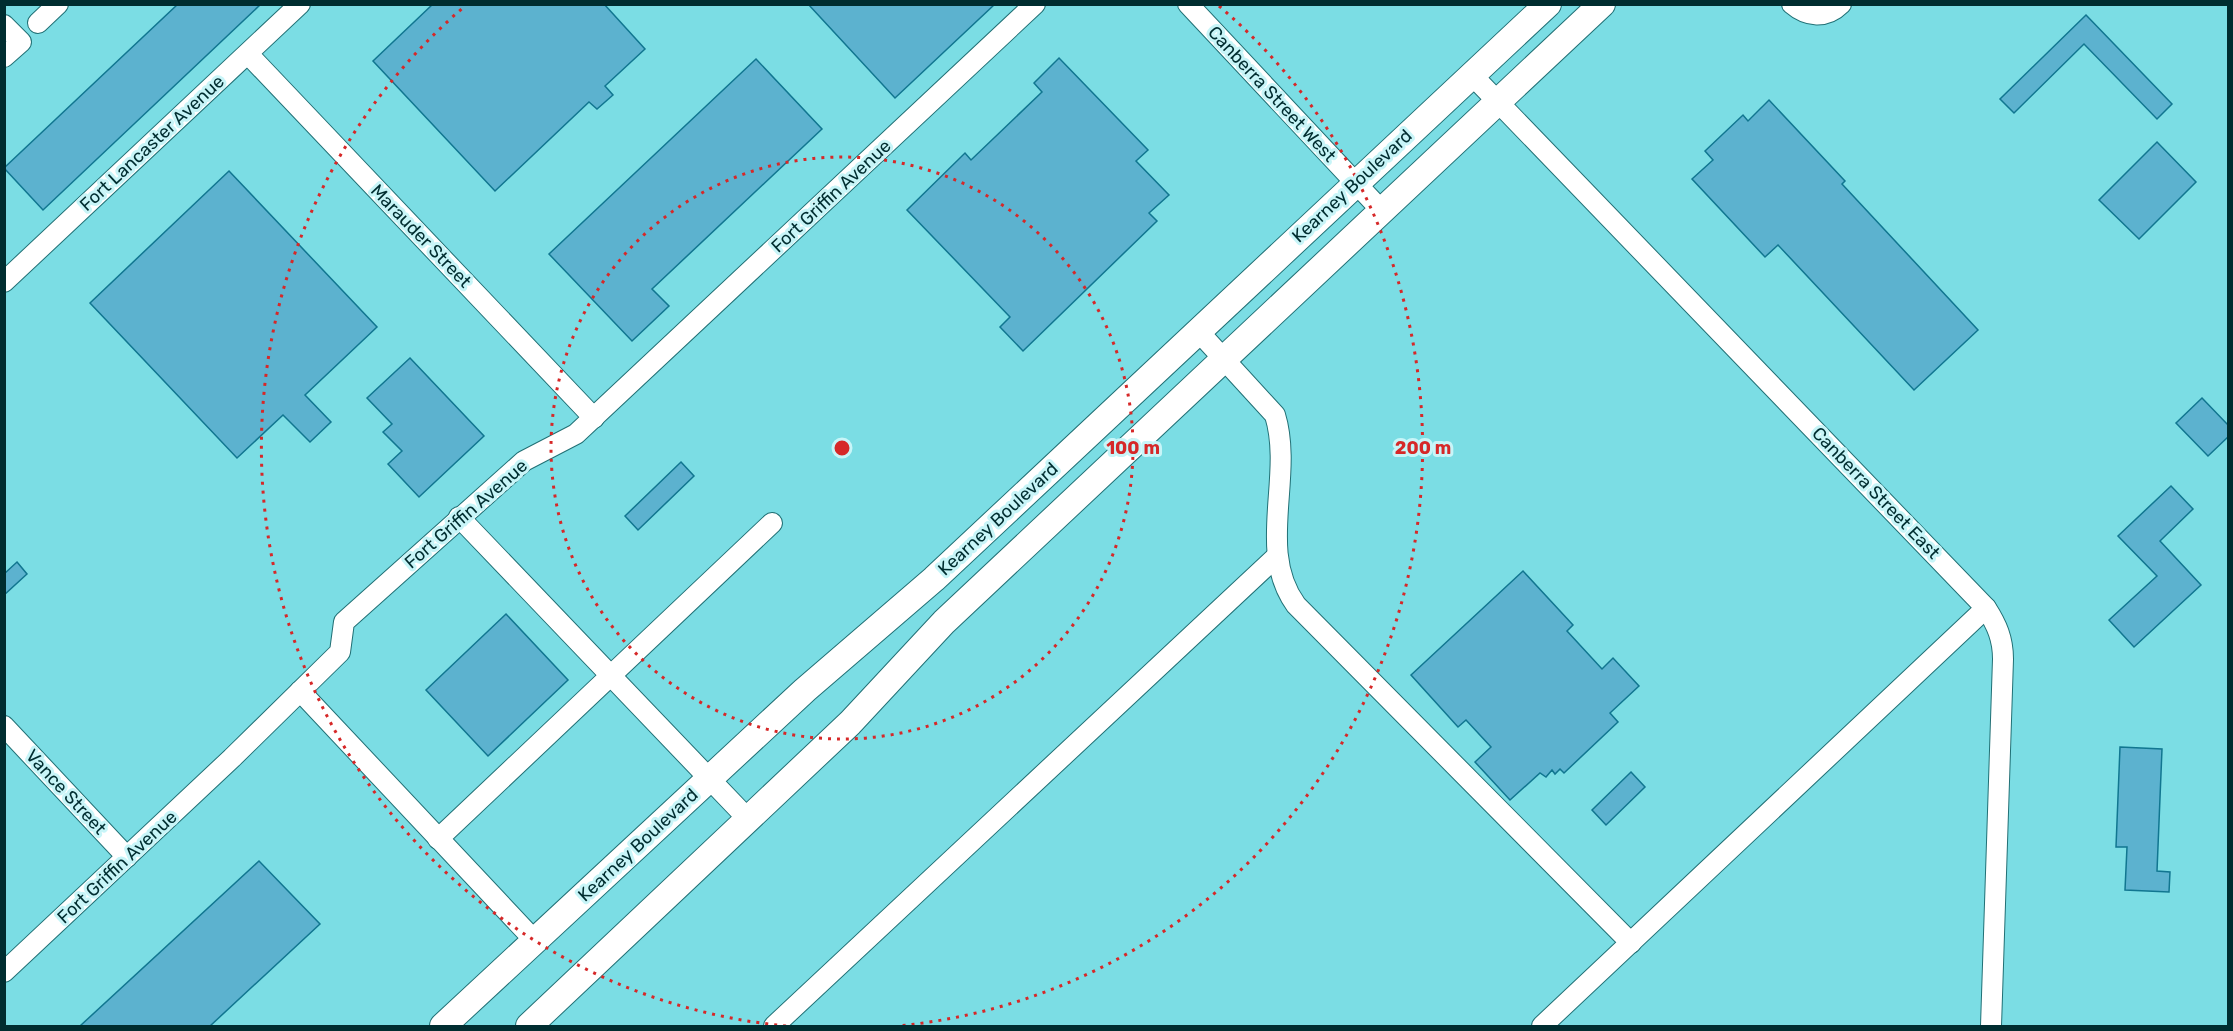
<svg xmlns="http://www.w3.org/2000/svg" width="2233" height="1031" viewBox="0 0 2233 1031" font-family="Rubik,sans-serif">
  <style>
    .building { fill: #5cb2cf; stroke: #117690; stroke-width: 1.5 }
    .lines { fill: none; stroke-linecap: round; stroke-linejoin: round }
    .minor-casing { stroke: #217075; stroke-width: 22 }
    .tertiary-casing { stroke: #217075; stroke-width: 28 }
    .minor { stroke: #fff; stroke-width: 20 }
    .tertiary { stroke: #fff; stroke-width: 26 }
    .ring { fill: none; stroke: #d62828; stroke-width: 3; stroke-dasharray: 3 6 }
    .labels { text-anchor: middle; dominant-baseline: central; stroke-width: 6; stroke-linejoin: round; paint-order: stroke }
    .street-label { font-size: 18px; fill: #002d30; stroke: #c8f5f8 }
    .centre { fill: #d62828; stroke: #c8f5f8; stroke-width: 3 }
    .ring-label { font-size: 18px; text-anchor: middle; font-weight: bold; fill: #d62828; stroke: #c8f5f8; stroke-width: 6; stroke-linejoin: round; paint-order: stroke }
  </style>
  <rect width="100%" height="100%" fill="#7bdde4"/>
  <g class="building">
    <polygon points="178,4 261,4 43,210 4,168"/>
    <polygon points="433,4 604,4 645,49 605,86 613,95 597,109 589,102 495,191 373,61"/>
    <polygon points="808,4 995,4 895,98"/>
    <polygon points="2086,15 2172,104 2157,119 2084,44 2014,113 2000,99"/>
    <polygon points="1059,58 1148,150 1136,161 1169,195 1149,213 1157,221 1023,351 1000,327 1010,317 907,210 965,153 971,160 1042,92 1034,83"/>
    <polygon points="756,59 822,129 652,289 669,306 632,341 549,254"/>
    <polygon points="1769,100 1845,181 1842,184 1978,330 1914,390 1778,245 1765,257 1692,179 1713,160 1705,151 1743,115 1748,121"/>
    <polygon points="2157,142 2196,182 2139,239 2099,200"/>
    <polygon points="229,171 377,327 305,395 331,422 310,442 283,415 237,458 90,303"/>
    <polygon points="410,358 484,436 419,497 388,464 402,451 383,432 392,424 367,398"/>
    <polygon points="2202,398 2229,426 2229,436 2208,456 2176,423"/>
    <polygon points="681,462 694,476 638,530 625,516"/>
    <polygon points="2171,486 2193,509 2160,541 2201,585 2134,647 2109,620 2157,576 2118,536"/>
    <polygon points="17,562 27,574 4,595 4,574"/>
    <polygon points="1523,571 1573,625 1567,631 1602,669 1613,658 1639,686 1610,713 1618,722 1564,773 1560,769 1555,774 1552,770 1546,777 1540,773 1510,800 1475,762 1491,747 1466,720 1458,727 1411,675"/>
    <polygon points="506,614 568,680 488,756 426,690"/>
    <polygon points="2120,747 2162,749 2157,871 2170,872 2169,892 2125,890 2127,847 2116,847"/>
    <polygon points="1631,772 1645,787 1606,825 1592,810"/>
    <polygon points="259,861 320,924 210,1026 80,1026"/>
  </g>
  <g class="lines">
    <defs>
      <g id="minor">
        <polyline points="1188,4 1381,210"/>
        <path d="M1792 4C1807 17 1826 19 1841 4"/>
        <polyline points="38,23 58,4"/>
        <polyline points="4,25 21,42 4,57"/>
        <polyline points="248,54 594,418"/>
        <path d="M1472 75 1986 608C1997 625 2003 639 2003 659L1991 1026"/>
        <polyline points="4,282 300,4"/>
        <path d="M1199 332 1275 415C1294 477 1256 550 1296 605L1631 943"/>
        <polyline points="459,517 747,818"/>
        <polyline points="300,691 535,941"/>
        <polyline points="4,726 127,857"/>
        <polyline points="438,839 772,523"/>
        <polyline points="4,972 232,758 340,652 344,622 524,461 576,434 1035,4"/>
        <polyline points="774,1026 1277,556"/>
        <polyline points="1542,1026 1986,608"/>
      </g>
      <g id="tertiary">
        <polyline points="443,1026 805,690 934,579 1548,4"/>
        <polyline points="529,1026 850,723 944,622 1602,4"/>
      </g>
    </defs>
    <use href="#minor" class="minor-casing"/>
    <use href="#tertiary" class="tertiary-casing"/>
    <use href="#minor" class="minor"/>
    <use href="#tertiary" class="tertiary"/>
  </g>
  <g class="ring">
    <circle cx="842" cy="448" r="291"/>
    <path d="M786 1026A581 581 0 0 1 465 6M1219 6A581 581 0 0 1 898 1026"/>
  </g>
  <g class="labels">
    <g class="street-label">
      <text transform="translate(1272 94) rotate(47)">Canberra Street West</text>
      <text transform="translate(152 143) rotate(-43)">Fort Lancaster Avenue</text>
      <text transform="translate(1352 186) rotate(-43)">Kearney Boulevard</text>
      <text transform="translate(831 196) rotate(-43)">Fort Griffin Avenue</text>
      <text transform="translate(421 236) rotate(46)">Marauder Street</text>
      <text transform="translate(1876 493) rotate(46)">Canberra Street East</text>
      <text transform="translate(466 514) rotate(-41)">Fort Griffin Avenue</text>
      <text transform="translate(998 519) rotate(-43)">Kearney Boulevard</text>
      <text transform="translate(66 792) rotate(47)">Vance Street</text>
      <text transform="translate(638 845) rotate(-43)">Kearney Boulevard</text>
      <text transform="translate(117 867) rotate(-43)">Fort Griffin Avenue</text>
    </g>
  </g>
  <circle cx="842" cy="448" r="9" class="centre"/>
  <g class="ring-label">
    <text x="1133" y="454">100 m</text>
    <text x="1423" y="454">200 m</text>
  </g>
  <rect width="2233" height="1031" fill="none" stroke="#002d30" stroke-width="12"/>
</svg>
